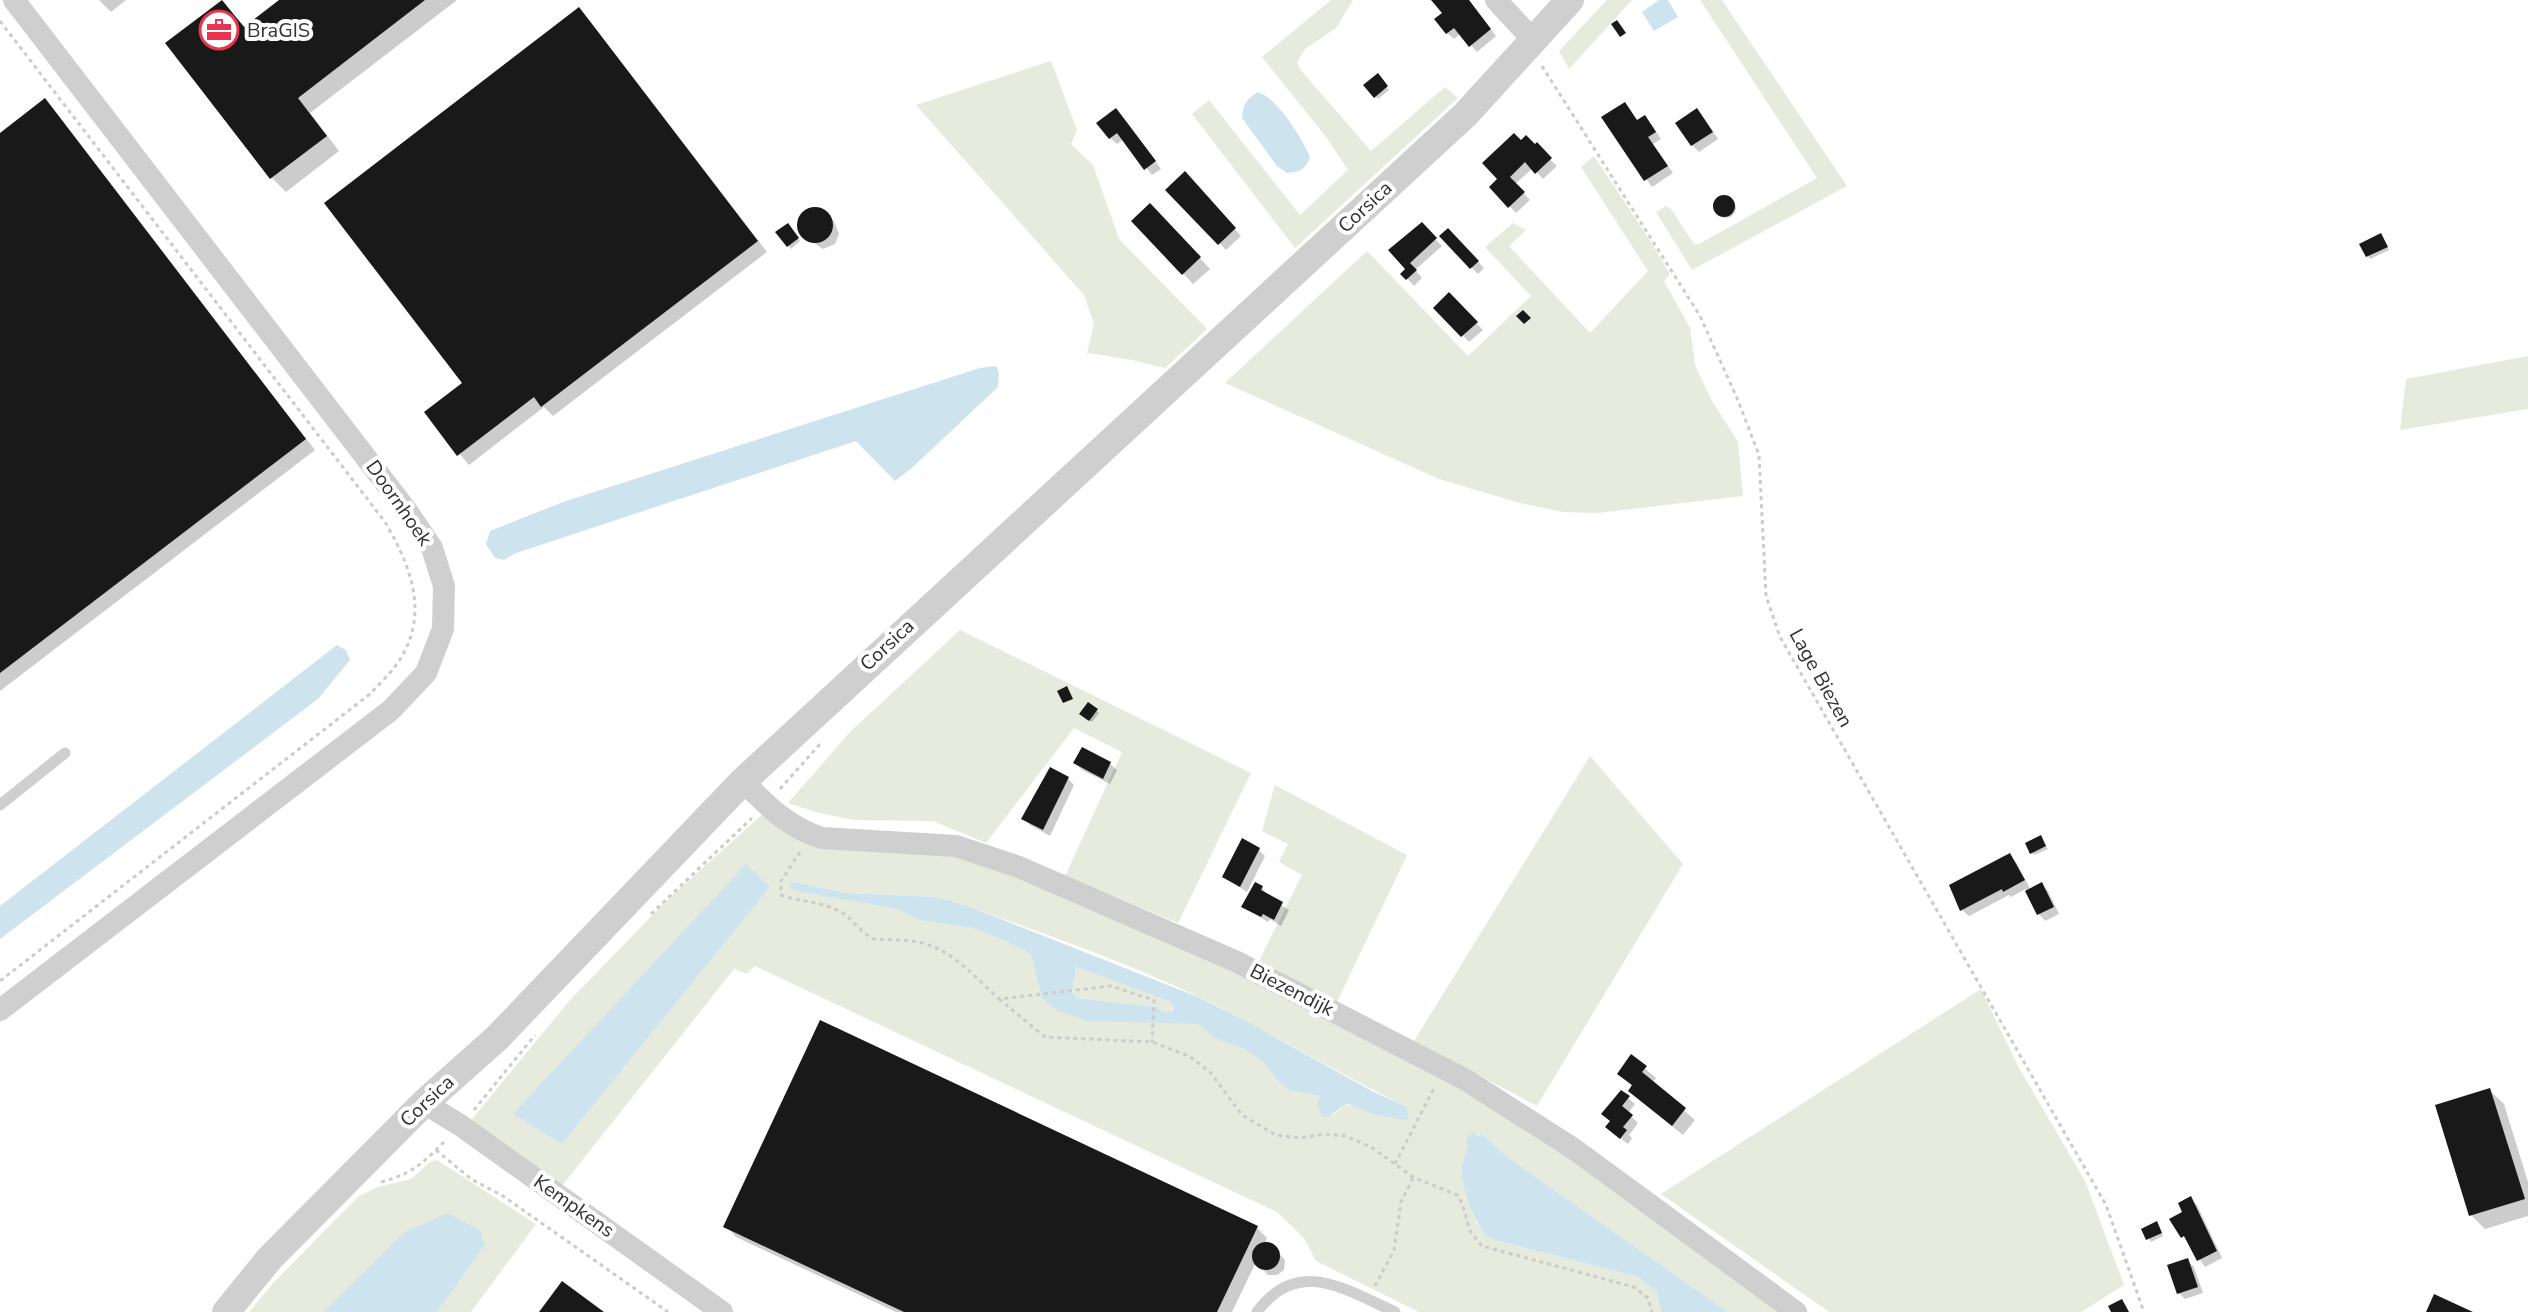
<svg xmlns="http://www.w3.org/2000/svg" width="2528" height="1312" viewBox="0 0 2528 1312" font-family="'Nunito Sans',sans-serif">
  <style>
    .green { fill: #e6ebdd; fill-rule: evenodd }
    .water { fill: #cde3ee; fill-rule: evenodd }
    .shadow { fill: #0003 }
    .building { fill: #191919 }
    .lines { fill: none; stroke-linecap: round; stroke-linejoin: round }
    .path { stroke: #ccc; stroke-width: 3; stroke-dasharray: 4 4; stroke-linecap: butt }
    .service { stroke: #cfcfcf; stroke-width: 11 }
    .minor { stroke: #cfcfcf; stroke-width: 22 }
    .tertiary { stroke: #cfcfcf; stroke-width: 28 }
    .labels { text-anchor: middle; dominant-baseline: central; stroke-width: 8; stroke-linejoin: round; paint-order: stroke }
    .poi-label { font-size: 20px; fill: #323232; stroke: #fff; text-anchor: start }
    .street-label { font-size: 20px; fill: #323232; stroke: #fff }
  </style>
  <rect width="100%" height="100%" fill="#fff"/>
  <g class="green">
    <polygon points="1331,0 1353,0 1336,28 1305,49 1297,62 1299,68 1371,151 1445,87 1458,98 1295,248 1192,114 1209,100 1300,215 1348,170 1327,138 1262,57"/>
    <polygon points="1607,0 1632,0 1569,69 1559,51"/>
    <polygon points="1700,0 1722,0 1847,186 1692,270 1656,212 1666,206 1671,209 1694,244 1699,244 1817,178"/>
    <polygon points="1051,61 1077,130 1071,144 1093,165 1119,239 1207,329 1165,368 1132,360 1087,353 1094,324 1084,295 916,105"/>
    <polygon points="1594,156 1651,242 1670,274 1664,281 1690,328 1695,365 1712,401 1738,442 1743,496 1598,513 1563,512 1516,502 1439,479 1225,383 1367,251 1468,356 1531,296 1485,247 1513,223 1526,230 1509,246 1590,333 1648,271 1581,167"/>
    <polygon points="2528,356 2528,409 2400,430 2406,379"/>
    <polygon points="960,630 1251,773 1178,923 1065,876 1122,752 1074,728 986,843 933,821 854,820 819,813 788,803 851,731"/>
    <polygon points="1590,756 1683,864 1537,1106 1414,1041"/>
    <polygon points="1275,785 1407,855 1337,1002 1258,963 1302,875 1279,862 1288,844 1262,831"/>
    <path d="M764 813 790 833 958 856 1119 914 1518 1119 1785 1312H1728L1506 1156 1481 1133 1466 1143 1469 1146 1462 1172 1476 1222 1491 1239 1638 1277 1656 1291 1661 1312H1419L1316 1261 1304 1238 1277 1212 755 966 747 974 734 969 561 1187 481 1130 472 1119 570 1000 667 900ZM746 865 770 887 562 1144 514 1114ZM794 882 848 893 936 897 968 906C1046 935 1126 962 1201 998 1271 1032 1337 1073 1407 1107L1345 1105 1332 1116 1320 1096 1291 1091 1281 1084 1263 1062 1244 1049 1216 1039 1199 1024 1042 999 1031 954 1008 942 972 928 919 920 897 909 800 892 790 888V883Z"/>
    <polygon points="1076,967 1171,1002 1172,1012 1165,1013 1157,1007 1076,998 1072,994"/>
    <polygon points="1981,989 2018,1066 2085,1181 2124,1285 2081,1312 1829,1312 1661,1194"/>
    <polygon points="437,1160 536,1224 471,1312 437,1312 485,1245 403,1233 323,1312 249,1312 275,1281 359,1196 378,1187 411,1179 430,1162"/>
  </g>
  <g class="water">
    <polygon points="1659,0 1668,0 1678,17 1654,31 1642,12"/>
    <path d="M1258 92C1277 98 1302 138 1310 157 1306 169 1300 172 1287 173L1277 166 1242 118C1243 104 1246 100 1258 92Z"/>
    <polygon points="996,366 999,373 998,387 913,467 895,481 856,441 516,553 504,560 495,558 486,544 490,531 563,502 980,368"/>
    <polygon points="337,645 346,650 350,660 318,699 0,939 0,906"/>
    <polygon points="746,864 770,887 562,1144 513,1114"/>
    <path d="M794 882 847 893 936 897 968 906 1198 997 1248 1022 1372 1091 1407 1107 1409 1118 1405 1120 1376 1115 1349 1104C1338 1105 1335 1118 1323 1117L1317 1106 1320 1096 1291 1091 1281 1084 1263 1062 1244 1049 1216 1039 1198 1024 1088 1021 1059 1011 1042 999 1031 954 1008 942 972 928 919 920 897 909 800 892 790 888V883ZM1076 967 1171 1002 1173 1010 1165 1013 1157 1007 1076 998 1072 993Z"/>
    <path d="M1472 1133 1478 1136 1481 1133 1506 1156 1728 1312H1661L1656 1291 1638 1277 1491 1239C1475 1227 1463 1191 1462 1171 1462 1163 1466 1153 1468 1146L1465 1141Z"/>
    <polygon points="448,1213 480,1231 485,1245 437,1312 323,1312 403,1233"/>
  </g>
  <g class="shadow">
    <polygon points="99,0 126,0 111,12"/>
    <polygon points="282,0 457,0 310,113 339,151 286,192 272,178 168,44 222,2 246,28"/>
    <polygon points="1434,0 1468,0 1496,36 1477,52 1461,33 1454,39 1447,33 1444,13"/>
    <polygon points="589,20 767,252 553,416 544,407 469,465 426,413 465,383"/>
    <polygon points="1378,76 1389,90 1378,99 1366,85"/>
    <polygon points="45,101 315,450 0,691 0,135"/>
    <polygon points="1625,104 1638,122 1645,117 1651,124 1661,139 1653,144 1673,173 1652,187 1604,118"/>
    <polygon points="1123,117 1161,169 1152,175 1124,139 1117,144 1110,138"/>
    <polygon points="1703,117 1718,139 1699,152 1692,145"/>
    <polygon points="1526,138 1557,166 1543,179 1533,168 1515,184 1530,200 1516,213 1492,187"/>
    <polygon points="1191,180 1241,236 1226,250 1168,190"/>
    <circle cx="1726" cy="208" r="10"/>
    <polygon points="816,210 826,214 834,221 839,234 835,244 823,249 803,236 800,225 805,213"/>
    <polygon points="1161,216 1210,269 1193,284 1134,221"/>
    <polygon points="788,225 800,241 791,249 778,233"/>
    <polygon points="1421,225 1442,246 1415,270 1422,278 1414,286 1403,274"/>
    <polygon points="1448,230 1484,268 1478,274 1441,236"/>
    <polygon points="2381,235 2389,250 2370,259 2368,256"/>
    <polygon points="1449,295 1483,330 1469,342 1436,308"/>
    <polygon points="1096,710 1099,713 1092,722 1084,716"/>
    <polygon points="1083,749 1110,764 1117,770 1110,784 1082,770 1075,763"/>
    <polygon points="1068,779 1074,785 1050,836 1030,825 1023,818"/>
    <polygon points="2041,838 2048,849 2034,855 2032,853"/>
    <polygon points="1259,850 1265,856 1247,892 1224,877"/>
    <polygon points="2009,855 2016,862 2031,890 2041,885 2048,891 2059,914 2045,921 2039,914 2026,889 2011,897 2009,895 1969,916 1962,910"/>
    <polygon points="1262,887 1267,896 1289,910 1281,926 1270,919 1268,922 1244,907"/>
    <polygon points="1631,1057 1656,1078 1652,1083 1695,1120 1683,1135 1641,1101 1633,1087 1619,1074"/>
    <polygon points="2489,1090 2504,1104 2528,1182 2528,1216 2485,1229 2471,1215"/>
    <polygon points="1628,1098 1635,1104 1628,1113 1638,1123 1629,1135 1632,1138 1628,1144 1614,1133 1612,1122 1604,1114"/>
    <polygon points="2190,1199 2197,1205 2222,1258 2205,1267 2172,1219 2184,1213"/>
    <polygon points="726,1226 1257,1228 1267,1238 1265,1244 1270,1244 1285,1260 1284,1270 1277,1275 1268,1275 1256,1262 1232,1312 896,1312 736,1237"/>
    <polygon points="2159,1226 2163,1236 2151,1242 2144,1230"/>
    <polygon points="2187,1260 2194,1267 2203,1293 2185,1299 2179,1293"/>
  </g>
  <g class="building">
    <polygon points="222,0 244,27 279,0 425,0 298,98 327,136 270,179 165,43"/>
    <polygon points="1431,0 1469,0 1491,29 1469,47 1454,28 1446,34 1434,19 1442,13"/>
    <polygon points="579,7 758,241 541,407 534,397 457,456 424,412 462,383 324,203"/>
    <polygon points="1617,20 1626,33 1620,37 1611,24"/>
    <polygon points="1378,73 1388,86 1374,98 1363,85"/>
    <polygon points="45,98 306,439 0,673 0,133"/>
    <polygon points="1625,102 1637,120 1645,115 1656,132 1648,137 1668,166 1644,181 1601,117"/>
    <polygon points="1116,108 1156,161 1144,170 1117,133 1109,139 1096,123"/>
    <polygon points="1697,108 1713,132 1691,146 1675,123"/>
    <polygon points="1514,133 1521,140 1526,135 1535,144 1537,142 1552,158 1535,174 1525,162 1510,177 1525,192 1508,208 1489,187 1497,179 1482,163"/>
    <polygon points="1185,171 1236,228 1218,245 1165,190"/>
    <circle cx="1724" cy="206" r="11"/>
    <polygon points="1150,203 1201,257 1182,275 1131,221"/>
    <circle cx="815" cy="225" r="18"/>
    <polygon points="1422,222 1437,238 1410,263 1417,270 1406,280 1400,274 1405,269 1388,250"/>
    <polygon points="788,223 799,238 787,247 775,232"/>
    <polygon points="1448,228 1479,261 1470,269 1439,236"/>
    <polygon points="2381,233 2388,247 2366,257 2359,244"/>
    <polygon points="1449,292 1478,322 1461,337 1433,308"/>
    <polygon points="1523,310 1531,318 1524,324 1516,316"/>
    <polygon points="1067,686 1073,699 1063,703 1057,691"/>
    <polygon points="1088,702 1098,709 1089,721 1079,714"/>
    <polygon points="1082,747 1111,762 1103,779 1073,763"/>
    <polygon points="1050,767 1069,777 1043,830 1021,819"/>
    <polygon points="2041,835 2046,846 2030,854 2025,843"/>
    <polygon points="1242,838 1260,848 1240,887 1222,877"/>
    <polygon points="2010,853 2025,880 2003,892 2002,889 1960,911 1949,885"/>
    <polygon points="1255,882 1263,886 1261,890 1283,902 1274,920 1263,914 1261,917 1241,907"/>
    <polygon points="2042,882 2054,907 2037,915 2025,891"/>
    <polygon points="820,1020 1258,1226 1217,1312 904,1312 723,1227"/>
    <polygon points="1631,1054 1647,1066 1642,1072 1686,1108 1672,1126 1628,1091 1632,1085 1617,1074"/>
    <polygon points="2490,1088 2525,1199 2469,1216 2435,1105"/>
    <polygon points="1621,1090 1630,1096 1622,1106 1633,1115 1623,1127 1627,1130 1620,1139 1605,1127 1610,1121 1601,1114"/>
    <polygon points="2191,1196 2217,1251 2197,1261 2184,1236 2181,1238 2169,1219 2182,1212 2178,1203"/>
    <polygon points="2157,1221 2162,1233 2146,1240 2141,1229"/>
    <circle cx="1266" cy="1256" r="14"/>
    <polygon points="2188,1258 2198,1287 2177,1294 2167,1265"/>
    <polygon points="562,1281 604,1312 539,1312"/>
    <polygon points="2434,1294 2473,1312 2426,1312"/>
    <polygon points="2122,1299 2129,1312 2111,1312 2108,1306"/>
  </g>
  <g class="lines">
    <g class="path">
      <path d="M0 21 385 522C409 563 429 610 402 656 395 669 381 682 370 694L0 981"/>
      <polyline points="1542,66 1700,316 1737,398 1759,455 1766,596 1780,637 2106,1205 2144,1312"/>
      <polyline points="780,789 820,744"/>
      <path d="M800 852 781 881V895C800 902 820 901 839 911 853 918 860 933 874 939 888 940 904 939 918 942 951 948 976 978 999 999L1111 986 1154 1000 1152 1042"/>
      <polyline points="651,914 752,818"/>
      <polyline points="999,999 1045,1037 1152,1042 1189,1056 1210,1072 1242,1115 1276,1135 1299,1138 1325,1134 1345,1136 1371,1147 1413,1177 1457,1195 1462,1203 1470,1231 1482,1246 1634,1287 1648,1298 1652,1312"/>
      <polyline points="474,1110 535,1035"/>
      <polyline points="436,1150 471,1179 503,1196 668,1312"/>
      <polyline points="1395,1164 1435,1086"/>
      <path d="M381 1182C413 1174 425 1161 447 1139"/>
      <polyline points="1375,1286 1394,1250 1401,1202 1413,1178"/>
    </g>
    <g class="service">
      <polyline points="0,805 65,753"/>
      <path d="M1257 1312C1298 1256 1346 1290 1395 1312"/>
    </g>
    <g class="minor">
      <polyline points="1496,0 1534,41"/>
      <path d="M743 781C766 805 789 828 822 838L956 846 1019 867 1235 961 1466 1080 1574 1149 1796 1312"/>
      <polyline points="0,1010 391,710 426,673 443,629 444,586 432,548 407,511 14,0"/>
      <polyline points="424,1103 460,1125 722,1312"/>
    </g>
    <polyline class="tertiary" points="226,1312 270,1258 424,1103 497,1038 743,781 1465,115 1570,0"/>
  </g>
  <defs>
    <symbol id="office-ring" viewBox="-11 -11 22 22"><circle r="9.5" fill="#fff" stroke="#e8344e" stroke-width="1.5"/><path d="M-6-3h4V-5.5h4V-3h4V5H-6ZM-1-4.5V-3h2v-1.5ZM-6 0V1H6V0Z" fill="#e8344e"/></symbol>
  </defs>
  <g fill-rule="evenodd">
    <use href="#office-ring" x="197" y="8" width="44" height="44"/>
  </g>
  <g class="labels">
    <g class="poi-label">
      <text x="247" y="30">BraGIS</text>
    </g>
    <g class="street-label">
      <text transform="translate(1365 207) rotate(-43)">Corsica</text>
      <text transform="translate(399 503) rotate(55)">Doornhoek</text>
      <text transform="translate(887 645) rotate(-43)">Corsica</text>
      <text transform="translate(1821 678) rotate(61)">Lage Biezen</text>
      <text transform="translate(1292 990) rotate(27)">Biezendijk</text>
      <text transform="translate(427 1101) rotate(-43)">Corsica</text>
      <text transform="translate(574 1206) rotate(35)">Kempkens</text>
    </g>
  </g>
</svg>
